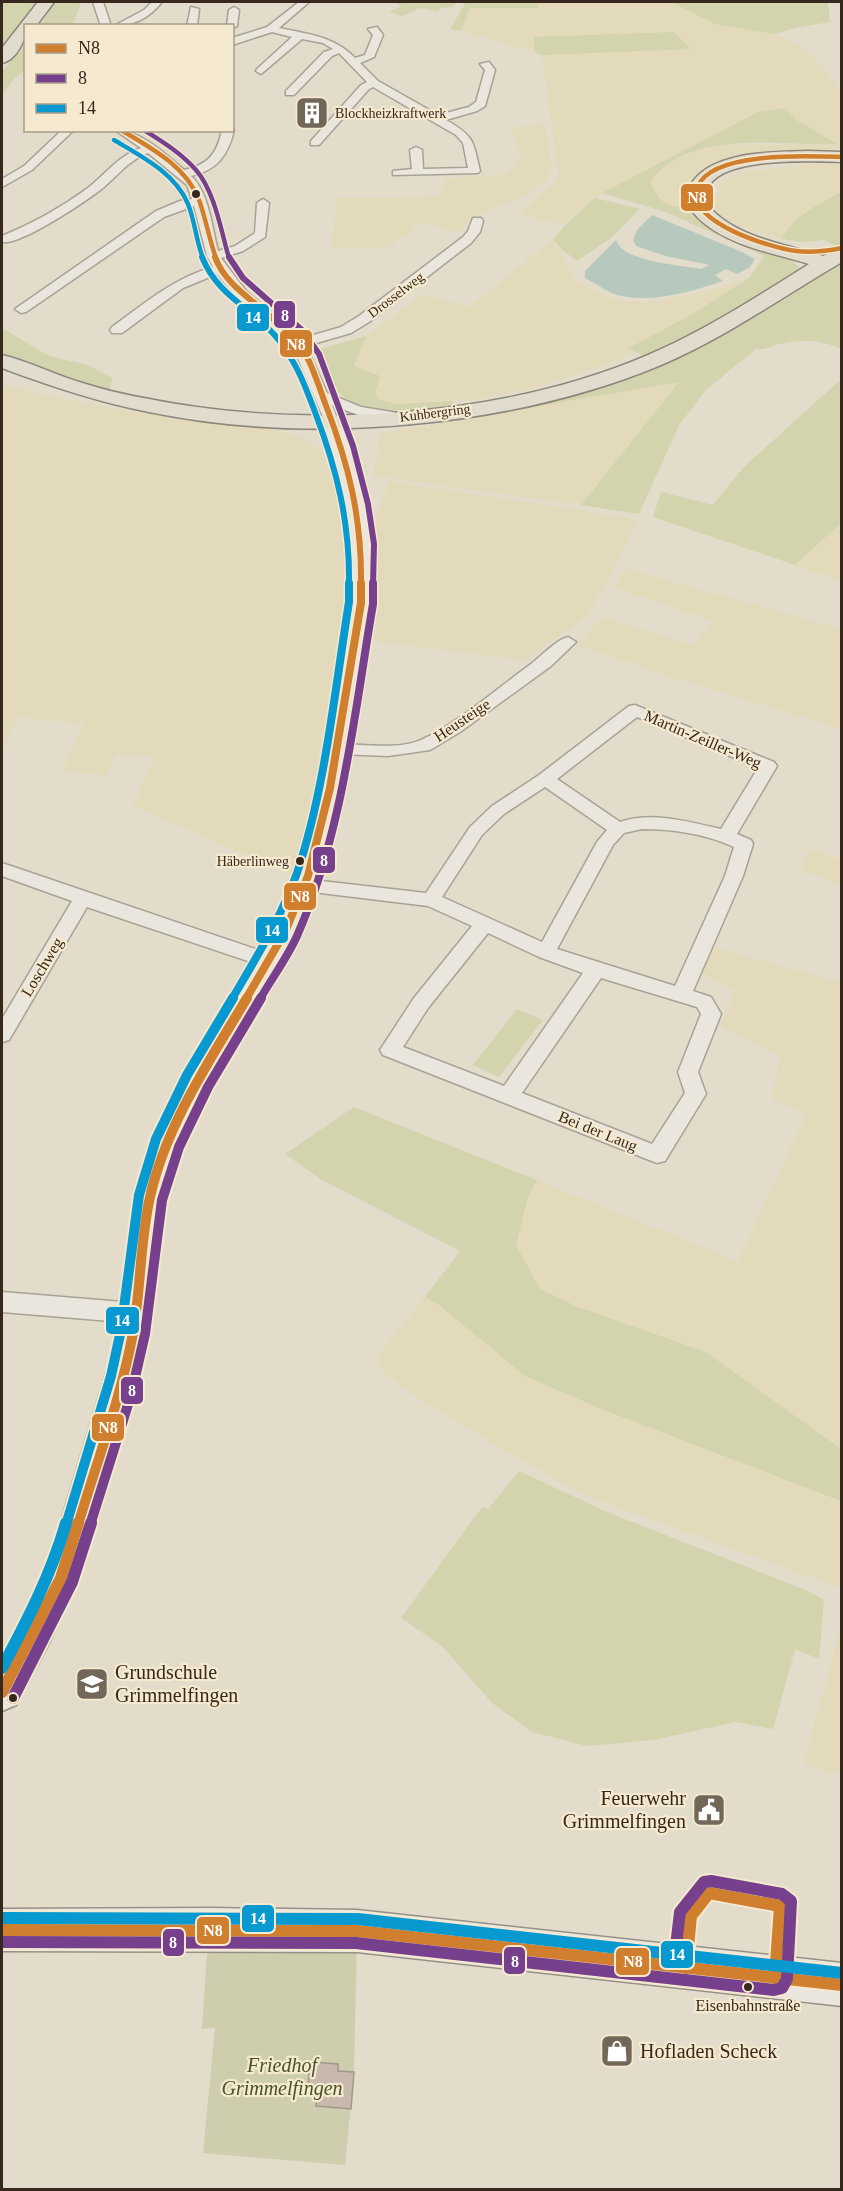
<svg xmlns="http://www.w3.org/2000/svg" width="843" height="2191" viewBox="0 0 843 2191" font-family="'Times New Roman',serif">
  <style>
    .farmland { fill: #e3dabc }
    .green { fill: #d3d3ad }
    .cemetery { fill: #cecdad }
    .water { fill: #b7c8bc }
    .building { fill: #c7baac; stroke: #a3978b; stroke-width: 1.5 }
    .lines { fill: none; stroke-linecap: round; stroke-linejoin: round }
    .street-casing { stroke: #a8a195; stroke-width: 3 }
    .secondary-casing { stroke: #989084; stroke-width: 3 }
    .primary-casing { stroke: #8d867b; stroke-width: 3 }
    .street { fill: #ebe6dd; fill-rule: evenodd }
    .secondary { fill: #ebe6dd; fill-rule: evenodd }
    .primary { fill: #e2dcce; fill-rule: evenodd }
    .bus-1-far4-casing { stroke: #f5e9d0; stroke-width: 7 }
    .bus-1-far3-casing { stroke: #f5e9d0; stroke-width: 9 }
    .bus-1-far2-casing { stroke: #f5e9d0; stroke-width: 11 }
    .bus-1-far1-casing { stroke: #f5e9d0; stroke-width: 14 }
    .bus-1-casing { stroke: #f5e9d0; stroke-width: 16 }
    .bus-2-far4-casing { stroke: #f5e9d0; stroke-width: 7 }
    .bus-2-far3-casing { stroke: #f5e9d0; stroke-width: 9 }
    .bus-2-far2-casing { stroke: #f5e9d0; stroke-width: 11 }
    .bus-2-far1-casing { stroke: #f5e9d0; stroke-width: 14 }
    .bus-2-casing { stroke: #f5e9d0; stroke-width: 16 }
    .bus-3-far4-casing { stroke: #f5e9d0; stroke-width: 7 }
    .bus-3-far3-casing { stroke: #f5e9d0; stroke-width: 9 }
    .bus-3-far2-casing { stroke: #f5e9d0; stroke-width: 11 }
    .bus-3-far1-casing { stroke: #f5e9d0; stroke-width: 14 }
    .bus-3-casing { stroke: #f5e9d0; stroke-width: 16 }
    .bus-1-far4 { stroke: #d07f2f; stroke-width: 4.5 }
    .bus-1-far3 { stroke: #d07f2f; stroke-width: 6 }
    .bus-1-far2 { stroke: #d07f2f; stroke-width: 8 }
    .bus-1-far1 { stroke: #d07f2f; stroke-width: 10 }
    .bus-1 { stroke: #d07f2f; stroke-width: 12 }
    .bus-2-far4 { stroke: #76408c; stroke-width: 4.5 }
    .bus-2-far3 { stroke: #76408c; stroke-width: 6 }
    .bus-2-far2 { stroke: #76408c; stroke-width: 8 }
    .bus-2-far1 { stroke: #76408c; stroke-width: 10 }
    .bus-2 { stroke: #76408c; stroke-width: 12 }
    .bus-3-far4 { stroke: #0899d0; stroke-width: 4.5 }
    .bus-3-far3 { stroke: #0899d0; stroke-width: 6 }
    .bus-3-far2 { stroke: #0899d0; stroke-width: 8 }
    .bus-3-far1 { stroke: #0899d0; stroke-width: 10 }
    .bus-3 { stroke: #0899d0; stroke-width: 12 }
    .bus-dot { fill: #36281d; stroke: #f5e9d0; stroke-width: 2 }
    .labels { text-anchor: middle; dominant-baseline: central; stroke-width: 4.5; stroke-linejoin: round; paint-order: stroke }
    .far-poi-label { font-size: 14px; fill: #36281d; stroke: #f5e9d0; text-anchor: start }
    .far-street-label { font-size: 14px; fill: #36281d; stroke: #f5e9d0 }
    .bus-label { font-size: 14px; fill: #36281d; stroke: #f5e9d0; text-anchor: end }
    .street-label { font-size: 16px; fill: #36281d; stroke: #f5e9d0 }
    .near-bus-label { font-size: 16px; fill: #36281d; stroke: #f5e9d0 }
    .near-poi-label { font-size: 20px; fill: #36281d; stroke: #f5e9d0; text-anchor: start }
    .near-park-label { font-size: 20px; font-style: italic; fill: #485224; stroke: #f5e9d0 }
    .line-badge { stroke: #f5e9d0; stroke-width: 2 }
    .badge-label { font-size: 16px; text-anchor: middle; font-weight: bold; fill: #fff }
  </style>
  <rect width="100%" height="100%" fill="#e3dccb"/>
  <g class="farmland">
    <polygon points="537,2 671,2 715,24 775,34 803,47 824,68 841,92 841,153 750,154 715,162 688,184 683,197 689,207 674,208 663,203 650,183 658,170 685,153 720,145 836,144 798,121 785,108 758,112 602,193 562,224 519,214 556,180 558,172 542,55 690,48 535,37 535,52 461,31 470,8 538,8"/>
    <polygon points="545,124 552,169 547,180 526,196 470,218 460,233 422,223 386,249 332,247 337,198 438,197 446,178 508,174 522,156 510,128"/>
    <polygon points="816,164 841,164 841,192 818,205 786,229 782,239 736,224 718,214 710,204 720,195 720,186 727,178 742,172"/>
    <polygon points="552,240 578,283 617,300 647,302 695,294 749,278 691,315 629,348 633,352 607,365 532,389 473,400 396,404 380,400 354,366 366,336 423,294 469,307"/>
    <polygon points="680,381 581,505 373,476 380,434"/>
    <polygon points="2,385 84,403 166,416 267,428 301,437 320,449 347,502 352,546 352,603 330,737 292,875 133,806 154,758 116,755 106,776 62,771 84,724 19,717 2,748"/>
    <polygon points="389,481 624,517 639,520 592,609 585,618 524,660 373,641 376,518"/>
    <polygon points="841,523 841,582 795,565"/>
    <polygon points="625,568 841,629 841,729 671,677 577,645 602,617 694,645 712,621 615,588"/>
    <polygon points="810,850 841,859 841,886 800,869"/>
    <polygon points="709,946 841,982 841,1449 706,1352 578,1307 540,1289 516,1245 528,1197 537,1180 738,1261 806,1115 772,1099 780,1056 721,1026 735,991 697,971"/>
    <polygon points="425,1297 439,1305 525,1376 601,1409 841,1501 841,1588 584,1495 497,1446 410,1393 377,1367 377,1356"/>
    <polygon points="841,1627 841,1775 803,1764"/>
  </g>
  <g class="green">
    <polygon points="2,2 40,2 2,51"/>
    <polygon points="54,2 81,2 73,25 41,26"/>
    <polygon points="394,2 456,3 452,7 442,8 437,11 420,8 402,16 389,12 402,6"/>
    <polygon points="466,2 537,2 538,8 470,8 461,31 450,29"/>
    <polygon points="671,2 828,2 830,22 794,28 775,34 715,24"/>
    <polygon points="674,32 691,49 542,55 535,52 534,37"/>
    <polygon points="25,45 25,70 13,80 2,95 2,71"/>
    <path d="M785 108 798 121 837 144C780 146 685 128 650 183 662 203 664 208 689 207L712 228 790 259 800 268 713 324 644 356 629 348 691 315 749 278 764 256 666 212 602 193 758 112Z"/>
    <path d="M841 192V249L824 240 802 242 782 239C791 217 821 203 841 192Z"/>
    <polygon points="595,198 640,209 611,238 577,261 559,247 553,239 566,224"/>
    <path d="M841 265V349C823 340 800 339 779 344 770 346 767 350 756 349L707 389 679 425 639 514 581 505 679 382 510 411 507 408 618 383 699 347Z"/>
    <polygon points="2,328 49,356 88,365 112,378 110,390 50,372 2,353"/>
    <path d="M366 336 354 366 380 376 375 393 380 400 396 404 452 401 455 405C414 409 355 422 329 381 324 372 323 359 321 349Z"/>
    <polygon points="841,379 841,523 795,565 653,517 661,492 713,505 744,467"/>
    <polygon points="517,1009 543,1020 499,1077 473,1065"/>
    <polygon points="354,1107 537,1180 528,1197 516,1245 540,1289 578,1307 706,1352 841,1449 841,1501 601,1409 525,1376 439,1305 425,1297 460,1251 322,1180 285,1154"/>
    <polygon points="519,1471 607,1512 808,1591 824,1600 819,1659 795,1649 773,1729 736,1722 653,1740 587,1746 532,1732 492,1703 442,1646 401,1618 482,1507 488,1509"/>
  </g>
  <polygon class="cemetery" points="208,1936 357,1942 354,2072 345,2165 203,2153 215,2028 202,2029"/>
  <path class="water" d="M652 215 742 252 755 259 749 268 737 274 726 269 715 275 723 281C693 291 654 303 622 296 609 294 597 284 585 278V271L616 240C622 262 681 265 701 269L710 265 665 256 636 246 633 240 637 230Z"/>
  <polygon class="building" points="310,2062 338,2064 338,2071 354,2072 351,2109 316,2106 317,2088 308,2087"/>
  <g class="lines">
    <defs>
      <g id="street">
        <polygon points="93,2 103,2 111,26 101,26"/>
        <path d="M152 2H162C150 17 134 26 114 26L144 10Z"/>
        <path d="M299 2H309L279 28C307 34 334 36 355 58L365 55 373 35 368 29 377 27 383 35 374 57 360 63 378 81 438 115 469 107 476 102 485 70 480 64 489 62 495 70 485 106 477 111 446 120C474 136 473 140 480 171L478 173 393 175V171L412 169 410 150 416 147 422 150 423 169 468 168 463 143 456 135 373 87 369 89 319 145H311V141L361 85 367 82 339 53 332 56 294 95H286V91L324 52 333 49 323 43 302 39 261 74 256 71 257 69 292 37 272 32 232 45V38L267 27Z"/>
        <polygon points="191,7 199,9 197,26 187,26"/>
        <polygon points="234,7 239,10 237,26 232,29 232,26 227,26 229,10"/>
        <path d="M232 128 234 130C228 156 217 170 191 176 209 192 212 228 218 251L235 246 255 233 257 203 263 199 269 203 265 237 243 251 221 258 246 291 300 339 341 327 359 316 463 237 468 231 473 218H481L483 221 480 232 471 243 369 322 351 333 306 346 327 393 361 407 404 414 406 417 404 420 358 415 332 405 338 421 336 424H326L293 347 236 297 217 274 183 288 122 333H112L110 330 112 327C144 304 174 278 213 267L207 256 194 206 164 217 26 312 21 313 15 309 156 211 180 201 192 199 187 185 148 153C129 160 119 174 104 187 88 200 20 246 2 242V236C32 224 62 207 88 188 106 174 118 156 141 148L115 130C140 130 166 154 184 170 208 165 217 154 222 130H232Z"/>
        <polygon points="62,130 74,130 32,170 2,187 2,179 24,166"/>
        <path d="M568 637 576 642 551 666 460 732 430 750 388 756 338 754 332 753 329 749 332 745 338 744C362 744 399 750 421 740 454 726 497 689 527 667 540 658 554 641 568 637Z"/>
        <path d="M635 705 774 762 777 766 737 834 751 840 753 844 743 876 693 991 711 997 721 1014 698 1072 706 1094 665 1161 657 1163 383 1055 380 1050 414 998 472 926 428 906 304 891 297 890 295 885 297 880 304 879 426 893 470 827 492 806 539 775 629 706ZM637 717 758 768 721 829C688 822 653 811 620 822L557 779ZM545 787 607 830 597 842 542 942 442 897 482 835 504 814ZM642 829C673 829 706 834 734 847L725 876 675 986 557 949 613 845 624 833ZM488 933 539 957 583 973 504 1086 403 1047 428 1008ZM601 978 697 1007 701 1014 678 1072 685 1093 652 1144 522 1093Z"/>
        <polygon points="2,863 276,956 279,961 276,966 269,968 87,907 9,1040 2,1042 2,1019 72,901 2,876"/>
        <polygon points="2,1292 135,1303 143,1306 147,1313 143,1320 135,1323 2,1312"/>
      </g>
      <g id="secondary">
        <polygon points="331,415 338,417 341,421 357,466 368,512 373,544 374,580 369,634 355,717 333,830 308,913 200,1106 180,1150 170,1182 163,1219 145,1357 85,1562 50,1641 16,1705 2,1711 2,1655 24,1615 49,1561 111,1357 138,1182 170,1105 280,913 299,858 313,802 345,634 352,562 344,497 321,421 324,417"/>
        <polygon points="209,1908 357,1910 842,1963 842,2006 357,1952 2,1951 2,1909"/>
      </g>
      <g id="primary">
        <path d="M38 2H54L36 26H26C26 39 17 60 2 63V48Z"/>
        <path d="M808 151 842 152V162C813 161 718 156 707 190 705 197 707 206 713 211 741 238 787 245 823 256L842 247V262C782 297 725 338 661 365 510 428 309 445 149 412 98 402 50 386 2 368V355C28 361 53 374 79 382 101 389 126 395 149 399 304 430 502 418 648 355 704 331 757 297 809 264 773 253 728 246 699 219 691 211 684 198 690 186 709 151 772 152 808 151Z"/>
      </g>
    </defs>
    <use href="#street" class="street-casing"/>
    <use href="#secondary" class="secondary-casing"/>
    <use href="#primary" class="primary-casing"/>
    <use href="#street" class="street"/>
    <use href="#secondary" class="secondary"/>
    <use href="#primary" class="primary"/>
    <defs>
      <g id="bus-1-far4">
        <path d="M121 130C151 148 186 166 199 200 206 219 209 239 216 258"/>
        <path d="M842 157C810 156 713 151 698 186 683 222 772 248 796 251 811 253 827 251 842 248"/>
      </g>
      <path id="bus-1-far3" d="M215 257C227 290 265 306 286 332 294 341 304 350 309 361 315 374 320 389 325 403 349 465 362 518 361 585"/>
      <polyline id="bus-1-far2" points="246,999 285,932 308,876 330,788 361,603 361,583"/>
      <path id="bus-1-far1" d="M78 1525C97 1461 121 1398 133 1333 141 1288 140 1241 150 1197 166 1125 210 1060 247 998"/>
      <g id="bus-1">
        <polyline points="2,1692 61,1578 78,1523"/>
        <polyline points="2,1930 357,1931 842,1985"/>
        <polyline points="686,1968 691,1916 709,1893 780,1906 775,1978"/>
      </g>
      <path id="bus-2-far4" d="M144 130C163 142 181 153 196 170 215 192 221 231 229 258"/>
      <polyline id="bus-2-far3" points="229,257 243,278 302,330 319,354 353,446 368,504 374,544 373,585"/>
      <path id="bus-2-far2" d="M260 999C272 978 287 958 297 936 343 832 354 715 373 604V583"/>
      <polyline id="bus-2-far1" points="90,1525 131,1395 145,1334 162,1200 179,1147 208,1087 261,998"/>
      <g id="bus-2">
        <polyline points="13,1698 72,1582 91,1523"/>
        <polyline points="2,1942 356,1943 685,1980"/>
        <polyline points="675,1955 680,1912 704,1882 711,1881 782,1894 791,1901 787,1979 782,1988 774,1990 685,1980"/>
      </g>
      <path id="bus-3-far4" d="M114 140C141 156 175 173 188 204 195 221 196 241 203 258"/>
      <path id="bus-3-far3" d="M202 257C218 297 253 308 278 339 297 364 304 383 315 412 337 470 350 522 349 585"/>
      <path id="bus-3-far2" d="M232 999C256 958 281 918 297 873 325 790 335 689 349 602V583"/>
      <polyline id="bus-3-far1" points="66,1525 111,1376 121,1330 139,1195 156,1139 187,1075 233,998"/>
      <g id="bus-3">
        <path d="M2 1668C27 1621 51 1575 66 1523"/>
        <polyline points="2,1918 358,1919 842,1973"/>
      </g>
    </defs>
    <use href="#bus-1-far4" class="bus-1-far4-casing"/>
    <use href="#bus-1-far3" class="bus-1-far3-casing"/>
    <use href="#bus-1-far2" class="bus-1-far2-casing"/>
    <use href="#bus-1-far1" class="bus-1-far1-casing"/>
    <use href="#bus-1" class="bus-1-casing"/>
    <use href="#bus-2-far4" class="bus-2-far4-casing"/>
    <use href="#bus-2-far3" class="bus-2-far3-casing"/>
    <use href="#bus-2-far2" class="bus-2-far2-casing"/>
    <use href="#bus-2-far1" class="bus-2-far1-casing"/>
    <use href="#bus-2" class="bus-2-casing"/>
    <use href="#bus-3-far4" class="bus-3-far4-casing"/>
    <use href="#bus-3-far3" class="bus-3-far3-casing"/>
    <use href="#bus-3-far2" class="bus-3-far2-casing"/>
    <use href="#bus-3-far1" class="bus-3-far1-casing"/>
    <use href="#bus-3" class="bus-3-casing"/>
    <use href="#bus-1-far4" class="bus-1-far4"/>
    <use href="#bus-1-far3" class="bus-1-far3"/>
    <use href="#bus-1-far2" class="bus-1-far2"/>
    <use href="#bus-1-far1" class="bus-1-far1"/>
    <use href="#bus-1" class="bus-1"/>
    <use href="#bus-2-far4" class="bus-2-far4"/>
    <use href="#bus-2-far3" class="bus-2-far3"/>
    <use href="#bus-2-far2" class="bus-2-far2"/>
    <use href="#bus-2-far1" class="bus-2-far1"/>
    <use href="#bus-2" class="bus-2"/>
    <use href="#bus-3-far4" class="bus-3-far4"/>
    <use href="#bus-3-far3" class="bus-3-far3"/>
    <use href="#bus-3-far2" class="bus-3-far2"/>
    <use href="#bus-3-far1" class="bus-3-far1"/>
    <use href="#bus-3" class="bus-3"/>
  </g>
  <defs>
    <symbol id="building-square" viewBox="-11 -11 22 22"><rect x="-9" y="-9" width="18" height="18" rx="4" fill="#73675a" stroke="#f5e9d0"/><path d="M-4-6H4V6H1V3H-1V6H-4ZM-2.5-4.3h1.7v1.8h-1.7ZM.8-4.3h1.7v1.8H.8ZM-2.5-1h1.7V.8h-1.7ZM.8-1h1.7V.8H.8Z" fill="#fff"/></symbol>
    <symbol id="school-square" viewBox="-11 -11 22 22"><rect x="-9" y="-9" width="18" height="18" rx="4" fill="#73675a" stroke="#f5e9d0"/><path d="M0-5L7-2L0 1L-7-2ZM-4 1L0 2.5L4 1V4Q0 6-4 4Z" fill="#fff"/></symbol>
    <symbol id="civic-square" viewBox="-11 -11 22 22"><rect x="-9" y="-9" width="18" height="18" rx="4" fill="#73675a" stroke="#f5e9d0"/><path d="M-.6-6.5H3V-4.5H.6V-3L4-1V1h2V6H-6V1h2V-1L-.6-3ZM-1.2 2.5V6h2.4V2.5Z" fill="#fff"/></symbol>
    <symbol id="shop-square" viewBox="-11 -11 22 22"><rect x="-9" y="-9" width="18" height="18" rx="4" fill="#73675a" stroke="#f5e9d0"/><path d="M-5-2.5h2.3a2.7 3.5 0 0 1 5.4 0H5L5.5 6h-11ZM-1.5-2.5h3a1.5 2.3 0 0 0-3 0Z" fill="#fff"/></symbol>
  </defs>
  <g fill-rule="evenodd">
    <use href="#building-square" x="293" y="94" width="38" height="38"/>
    <use href="#school-square" x="73" y="1665" width="38" height="38"/>
    <use href="#civic-square" x="690" y="1791" width="38" height="38"/>
    <use href="#shop-square" x="598" y="2032" width="38" height="38"/>
  </g>
  <g class="bus-dot">
    <circle cx="196" cy="194" r="5"/>
    <circle cx="300" cy="861" r="5"/>
    <circle cx="13" cy="1698" r="5"/>
    <circle cx="748" cy="1987" r="5"/>
  </g>
  <g class="labels">
    <g class="far-poi-label">
      <text x="335" y="113">Blockheizkraftwerk</text>
    </g>
    <g class="far-street-label">
      <text transform="translate(396 295) rotate(-37)">Drosselweg</text>
      <text transform="translate(435 413) rotate(-7)">Kuhbergring</text>
    </g>
    <g class="bus-label">
      <text x="289" y="861">Häberlinweg</text>
    </g>
    <g class="street-label">
      <text transform="translate(462 720) rotate(-34)">Heusteige</text>
      <text transform="translate(703 739) rotate(23)">Martin-Zeiller-Weg</text>
      <text transform="translate(42 967) rotate(-59)">Loschweg</text>
      <text transform="translate(598 1131) rotate(22)">Bei der Laug</text>
    </g>
    <g class="near-bus-label">
      <text x="748" y="2005">Eisenbahnstraße</text>
    </g>
    <g class="near-poi-label">
      <text x="115" y="1672">Grundschule<tspan x="115" dy="23">Grimmelfingen</tspan></text>
      <text x="686" y="1798" text-anchor="end">Feuerwehr<tspan x="686" dy="23">Grimmelfingen</tspan></text>
      <text x="640" y="2051">Hofladen Scheck</text>
    </g>
    <g class="near-park-label">
      <text x="282" y="2065">Friedhof<tspan x="282" dy="23">Grimmelfingen</tspan></text>
    </g>
  </g>
  <g class="line-badge">
    <rect x="680" y="183" width="34" height="29" rx="6" fill="#d07f2f"/>
    <rect x="273" y="300" width="23" height="29" rx="6" fill="#76408c"/>
    <rect x="236" y="303" width="34" height="29" rx="6" fill="#0899d0"/>
    <rect x="279" y="329" width="34" height="29" rx="6" fill="#d07f2f"/>
    <rect x="312" y="846" width="24" height="28" rx="6" fill="#76408c"/>
    <rect x="283" y="882" width="34" height="29" rx="6" fill="#d07f2f"/>
    <rect x="255" y="916" width="34" height="28" rx="6" fill="#0899d0"/>
    <rect x="105" y="1306" width="35" height="29" rx="6" fill="#0899d0"/>
    <rect x="120" y="1376" width="24" height="29" rx="6" fill="#76408c"/>
    <rect x="91" y="1413" width="34" height="29" rx="6" fill="#d07f2f"/>
    <rect x="241" y="1904" width="34" height="29" rx="6" fill="#0899d0"/>
    <rect x="196" y="1916" width="34" height="29" rx="6" fill="#d07f2f"/>
    <rect x="162" y="1928" width="23" height="29" rx="6" fill="#76408c"/>
    <rect x="660" y="1940" width="34" height="29" rx="6" fill="#0899d0"/>
    <rect x="503" y="1946" width="23" height="29" rx="6" fill="#76408c"/>
    <rect x="615" y="1947" width="35" height="29" rx="6" fill="#d07f2f"/>
  </g>
  <g class="badge-label">
    <text x="697" y="203">N8</text>
    <text x="285" y="321">8</text>
    <text x="253" y="323">14</text>
    <text x="296" y="350">N8</text>
    <text x="324" y="866">8</text>
    <text x="300" y="902">N8</text>
    <text x="272" y="936">14</text>
    <text x="122" y="1326">14</text>
    <text x="132" y="1396">8</text>
    <text x="108" y="1433">N8</text>
    <text x="258" y="1924">14</text>
    <text x="213" y="1936">N8</text>
    <text x="173" y="1948">8</text>
    <text x="677" y="1960">14</text>
    <text x="515" y="1967">8</text>
    <text x="633" y="1967">N8</text>
  </g>
  <rect width="843" height="2191" fill="none" stroke="#36281d" stroke-width="6"/>
  <rect x="24" y="24" width="210" height="108" fill="#f5e9d0" stroke="#a99c88" stroke-width="1.5"/>
  <rect x="36" y="44" width="30" height="9" fill="#d07f2f" stroke="#a99c88" stroke-width="1.5"/>
  <text x="78" y="54" font-size="18" fill="#36281d">N8</text>
  <rect x="36" y="74" width="30" height="9" fill="#76408c" stroke="#a99c88" stroke-width="1.5"/>
  <text x="78" y="84" font-size="18" fill="#36281d">8</text>
  <rect x="36" y="104" width="30" height="9" fill="#0899d0" stroke="#a99c88" stroke-width="1.5"/>
  <text x="78" y="114" font-size="18" fill="#36281d">14</text>
</svg>
